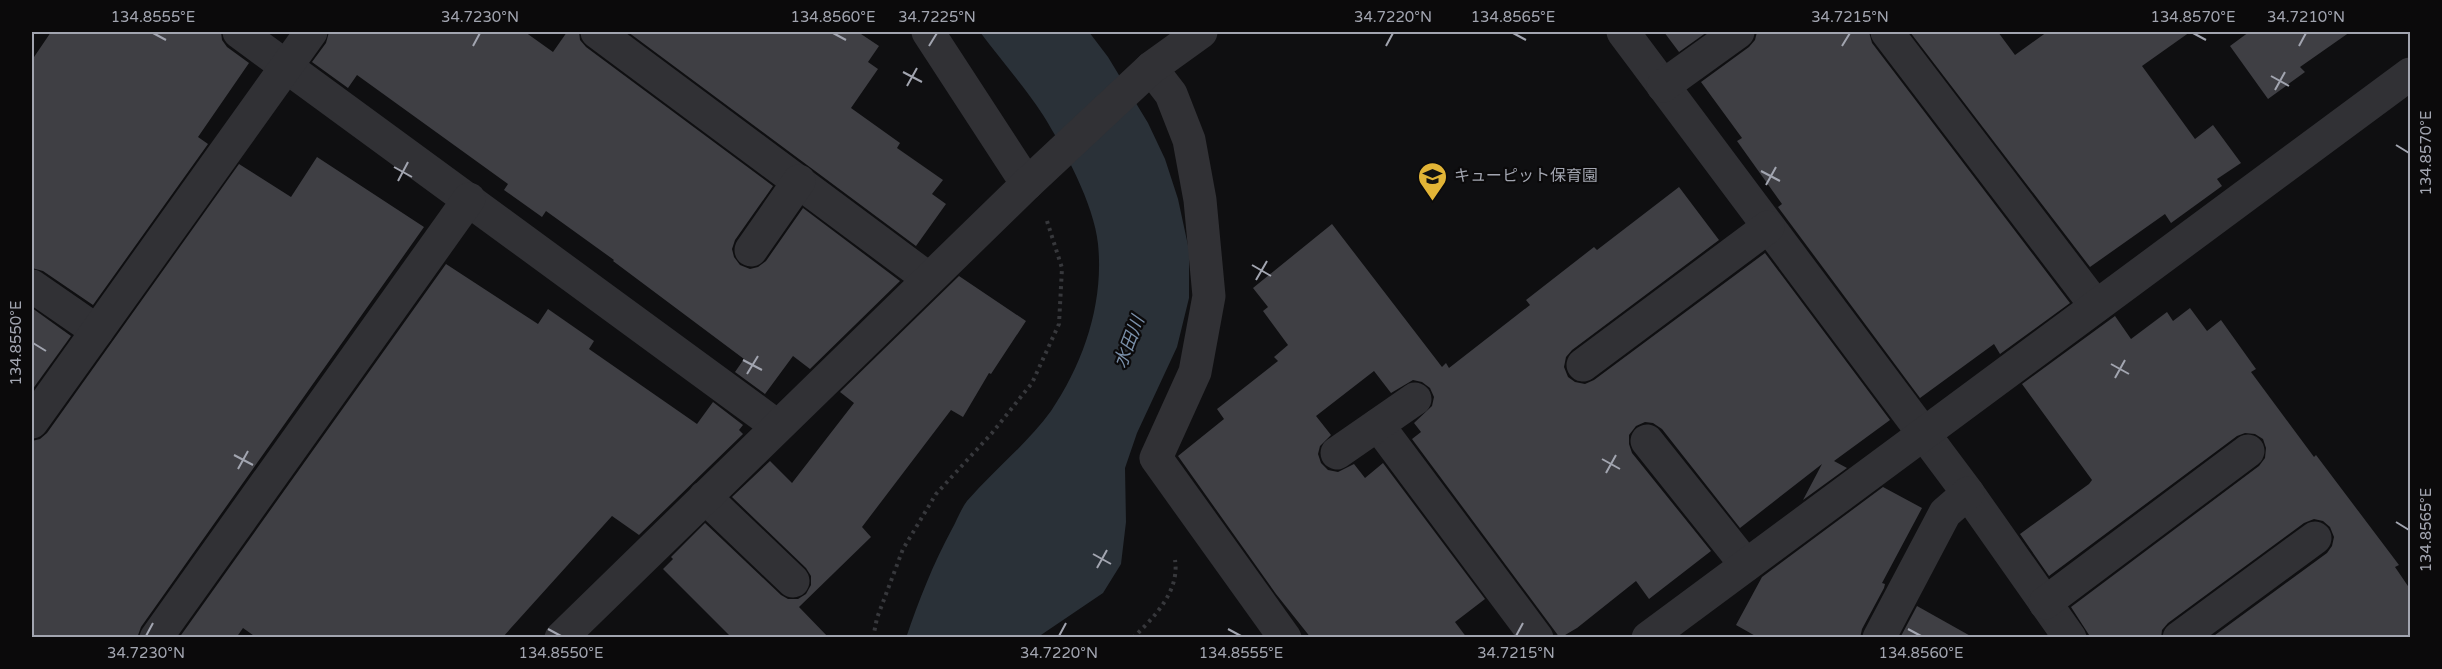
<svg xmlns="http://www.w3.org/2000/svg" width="2442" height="669" viewBox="0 0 2442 669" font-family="'Varela Round','Noto Sans JP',sans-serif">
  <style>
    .water { fill: #2a3138 }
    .building { fill: #3f3f44 }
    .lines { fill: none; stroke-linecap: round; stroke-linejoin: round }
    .path { stroke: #37383c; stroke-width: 4; stroke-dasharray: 3 4.5; stroke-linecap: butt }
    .minor { stroke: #313135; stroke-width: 33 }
    .ticks { fill: none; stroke: #a2a5b0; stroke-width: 2 }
    .labels { text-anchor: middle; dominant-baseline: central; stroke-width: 4.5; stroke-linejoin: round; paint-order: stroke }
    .poi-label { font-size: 16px; fill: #a2a5b0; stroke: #0b0a0b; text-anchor: start }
    .water-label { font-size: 18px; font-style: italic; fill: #7a90aa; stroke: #0b0a0b }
    .neatline { fill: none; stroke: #a2a5b0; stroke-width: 2 }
    .ticks-label { font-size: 15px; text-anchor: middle; fill: #a2a5b0 }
  </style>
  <rect width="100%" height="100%" fill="#0f0f11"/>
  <path class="water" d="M980 32H1089L1108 57 1148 123 1165 159 1178 199 1189 250V298L1177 347 1137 433 1125 468 1126 522 1121 564 1103 593 1038 637 906 638C919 600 933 564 952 529 957 520 961 509 967 501 994 470 1027 444 1051 411 1084 362 1104 303 1098 244 1094 204 1064 149 1043 115 1024 86 1000 59 980 32Z"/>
  <g class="building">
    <polygon points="51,32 221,32 222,40 227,47 249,63 198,137 208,144 93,305 43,271 32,268 32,60"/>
    <polygon points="329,32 525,32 553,52 567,32 579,32 580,40 586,47 773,186 735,240 732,249 734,257 740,265 750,269 758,267 766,261 803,208 900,281 810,369 793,356 765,394 735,372 744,359 613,261 614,260 546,211 542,217 504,190 508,184 357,75 348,88 312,62 326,43"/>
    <polygon points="628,32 858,32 879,46 868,62 878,69 851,108 900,143 897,148 943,180 932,194 946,204 916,246"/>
    <polygon points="1664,32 1707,32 1679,52"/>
    <polygon points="1757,32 1869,32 1872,43 2070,303 2000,354 1994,344 1920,398 1778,207 1782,204 1737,141 1742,138 1701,82 1749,47 1755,40"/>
    <polygon points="1910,32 1998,32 2015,55 2047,32 2190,32 2142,66 2195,139 2213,125 2241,163 2217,179 2222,186 2171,223 2165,214 2090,267"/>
    <polygon points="2249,32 2350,32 2300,67 2305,72 2268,99 2230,46"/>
    <polygon points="317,157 424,227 141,627 137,638 32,638 32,441 40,439 47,433 239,164 291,197"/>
    <polygon points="1679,187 1719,240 1572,350 1566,357 1564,367 1568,377 1575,382 1585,384 1594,380 1765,253 1890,420 1834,461 1847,468 1803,500 1822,464 1740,528 1662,429 1653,423 1645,422 1636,426 1629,435 1629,444 1632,453 1711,551 1649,599 1636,581 1577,628 1560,638 1412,439 1421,432 1414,423 1432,406 1434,397 1430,388 1422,382 1413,380 1391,393 1374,371 1316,416 1331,435 1320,446 1318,454 1321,463 1328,470 1338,472 1354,464 1365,478 1383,463 1485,599 1455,622 1467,638 1311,638 1276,594 1178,456 1224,419 1217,409 1278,361 1274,357 1288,345 1263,311 1268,307 1253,288 1332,224 1442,367 1446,363 1449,368 1530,305 1526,300 1594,247 1597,250"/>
    <polygon points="446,264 538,324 548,309 594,341 589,349 697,424 713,402 743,425 739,430 743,434 639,535 612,516 502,638 257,638 243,628 236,638 179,638"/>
    <polygon points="959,276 1026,321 991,374 989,373 963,417 951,410 862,527 871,537 799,607 829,638 732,638 663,569 673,559 671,557 705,523 781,595 788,599 798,599 806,594 811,585 811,576 806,568 732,497 770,461 792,483 854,403 840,392"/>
    <polygon points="32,308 71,336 32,390"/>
    <polygon points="2190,308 2207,331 2221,320 2256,369 2251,372 2314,457 2316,455 2399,565 2395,567 2410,589 2410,638 2211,638 2327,553 2332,546 2334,537 2330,527 2323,521 2314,519 2304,523 2168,623 2162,630 2161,638 2091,638 2071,607 2259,466 2265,458 2266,448 2263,439 2255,434 2245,433 2237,436 2049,576 2020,534 2089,484 2092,480 2022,384 2115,316 2131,339 2167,312 2173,321"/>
    <polygon points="1883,487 1922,508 1882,583 1885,584 1884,588 1862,629 1860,638 1759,638 1736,625 1762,577"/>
    <polygon points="1917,606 1974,638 1900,638"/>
  </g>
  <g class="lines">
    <g class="path">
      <polyline points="873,638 877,618 903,549 936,494 992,433 1032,383 1059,324 1062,268 1047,221"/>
      <path d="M1133 638C1153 618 1180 592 1175 560"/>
    </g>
    <g class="minor">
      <polyline points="239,32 777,426"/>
      <polyline points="597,32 929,279"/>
      <polyline points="928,32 1027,184"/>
      <polyline points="1623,32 1968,493 2070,638"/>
      <polyline points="1887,32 2096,306"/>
      <polyline points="1151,68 1171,94 1189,140 1200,200 1209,296 1195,372 1156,458 1285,638"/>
      <polyline points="1663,86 1738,32"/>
      <polyline points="751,250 799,181"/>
      <polyline points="32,286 97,331"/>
      <polyline points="1583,365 1768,227"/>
      <polyline points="32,422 311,32"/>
      <polyline points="1378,425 1537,638"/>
      <polyline points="1647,441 1746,565"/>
      <polyline points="1337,453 1415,399"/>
      <polyline points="705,497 793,581"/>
      <polyline points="2045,603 2248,451"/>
      <polyline points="156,638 469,199"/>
      <polyline points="561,638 1027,184 1151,68 1201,32"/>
      <polyline points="1648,638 2410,74"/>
      <polyline points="1879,638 1945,513 1968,493"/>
      <polyline points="2179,638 2315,538"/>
    </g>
  </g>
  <path class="ticks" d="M153 33 166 40M833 33 846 40M1513 33 1526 40M2193 33 2206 40M473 46 480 33M929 46 937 33M1386 46 1393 33M1842 46 1850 33M2299 46 2306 33M903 72 922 82M2271 76 2289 86M907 86 917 68M2275 90 2285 72M2396 145 2409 153M394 167 412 177M1761 171 1780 181M398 181 408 162M1766 185 1776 167M1252 265 1271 276M1256 280 1267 261M33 343 46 351M743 360 762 370M2111 364 2129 374M747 374 758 356M2115 378 2125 360M234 455 253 465M1602 459 1620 469M238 469 248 451M1606 473 1616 455M2396 522 2409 530M1093 554 1111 564M1097 568 1107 550M548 629 561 636M1228 629 1241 636M1908 629 1921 636M146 636 153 623M1059 636 1066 623M1516 636 1523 623"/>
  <defs>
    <symbol id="school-pin" viewBox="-11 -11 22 30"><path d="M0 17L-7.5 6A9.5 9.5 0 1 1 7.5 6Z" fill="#e2b436" stroke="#0b0a0b"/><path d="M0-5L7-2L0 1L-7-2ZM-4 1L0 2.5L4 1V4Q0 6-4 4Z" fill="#111"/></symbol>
  </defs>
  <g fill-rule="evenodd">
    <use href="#school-pin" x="1416" y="160" width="33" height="45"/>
  </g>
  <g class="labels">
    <g class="poi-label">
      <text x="1454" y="176">キューピット保育園</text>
    </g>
    <g class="water-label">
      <text transform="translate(1129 342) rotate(-69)">水田川</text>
    </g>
  </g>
  <rect width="2442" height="669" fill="none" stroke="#0b0a0b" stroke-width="66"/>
  <rect x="33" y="33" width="2376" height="603" class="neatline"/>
  <g class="ticks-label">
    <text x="153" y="22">134.8555°E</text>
    <text x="480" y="22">34.7230°N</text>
    <text x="833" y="22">134.8560°E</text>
    <text x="937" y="22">34.7225°N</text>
    <text x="1393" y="22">34.7220°N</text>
    <text x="1513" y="22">134.8565°E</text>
    <text x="1850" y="22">34.7215°N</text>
    <text x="2193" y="22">134.8570°E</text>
    <text x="2306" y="22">34.7210°N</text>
    <text transform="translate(2426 153) rotate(-90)" y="5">134.8570°E</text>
    <text transform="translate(16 343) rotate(-90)" y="5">134.8550°E</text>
    <text transform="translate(2426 530) rotate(-90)" y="5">134.8565°E</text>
    <text x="146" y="658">34.7230°N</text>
    <text x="561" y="658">134.8550°E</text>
    <text x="1059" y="658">34.7220°N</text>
    <text x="1241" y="658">134.8555°E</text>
    <text x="1516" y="658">34.7215°N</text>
    <text x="1921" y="658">134.8560°E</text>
  </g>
</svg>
